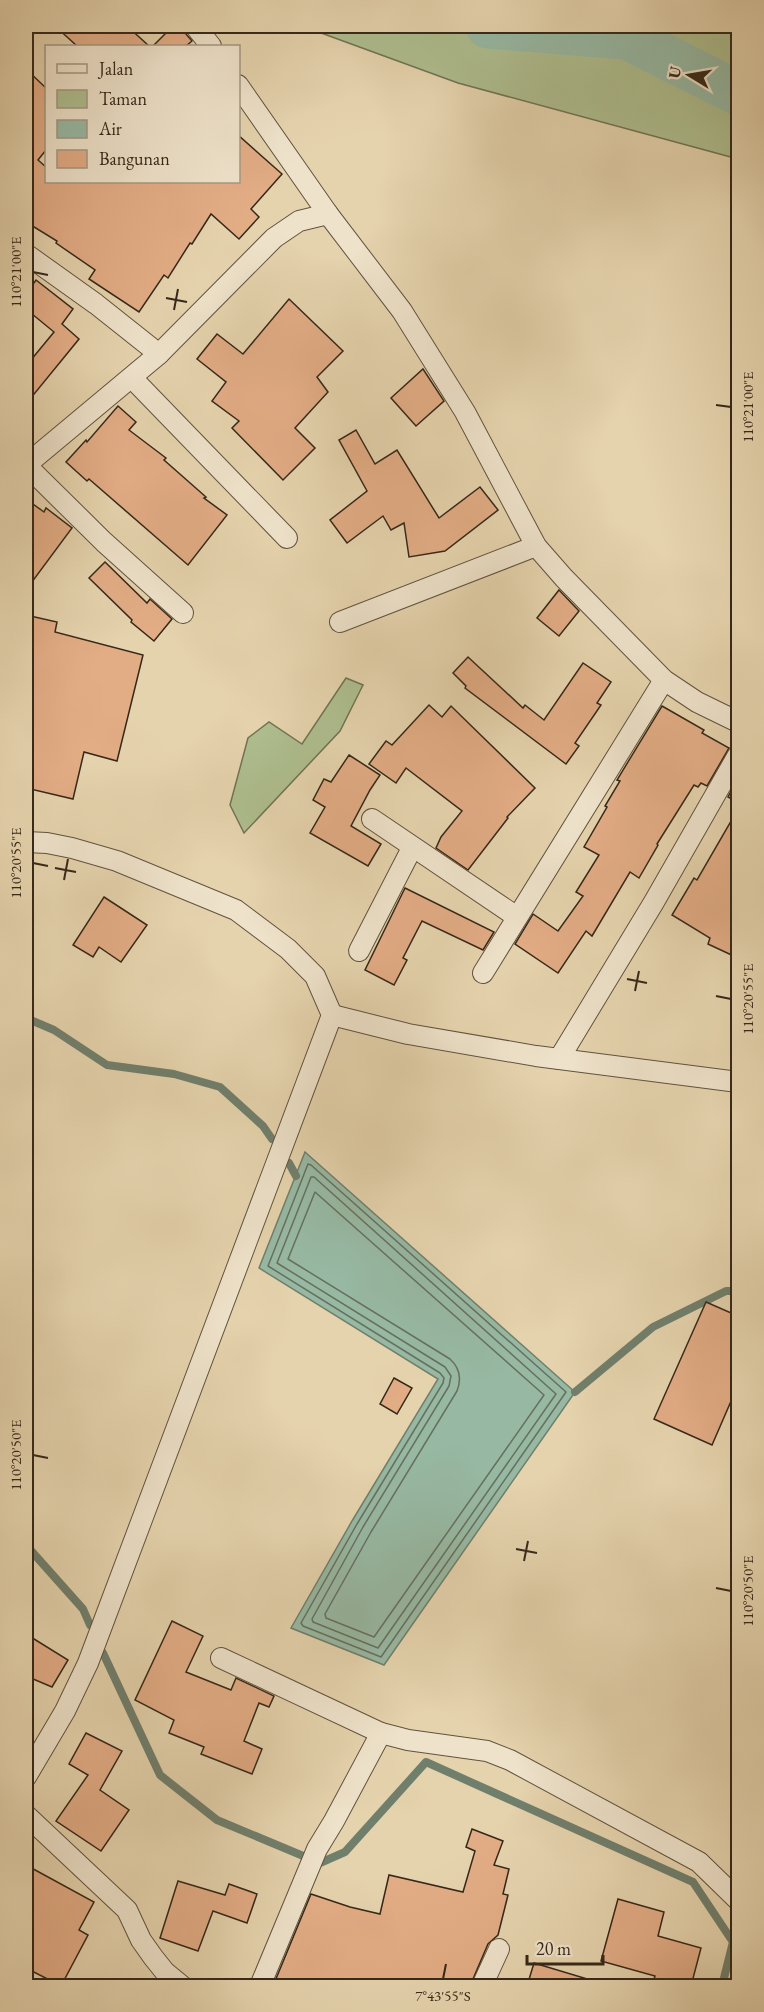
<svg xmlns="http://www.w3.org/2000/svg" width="764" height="2012" viewBox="0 0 764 2012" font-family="'EB Garamond',serif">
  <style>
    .green { fill: #aebe8f; stroke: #727354; stroke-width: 1.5 }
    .water { fill: #97b9a4; stroke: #707f6c; stroke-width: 1.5 }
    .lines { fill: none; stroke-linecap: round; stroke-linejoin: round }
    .shore { stroke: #66705e; stroke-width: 1.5 }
    .stream { stroke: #707f6c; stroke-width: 8 }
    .river { stroke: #97b9a4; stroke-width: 45 }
    .building { fill: #e2ac85; stroke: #362819; stroke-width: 1.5 }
    .minor-casing { stroke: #62533e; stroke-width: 22 }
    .minor { stroke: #eee2ca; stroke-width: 20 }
    .ticks { fill: none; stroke: #362819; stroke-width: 2 }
    .neatline { fill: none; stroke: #362819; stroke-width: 2 }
    .ticks-label { font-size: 15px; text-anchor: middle; fill: #362819 }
  </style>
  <rect width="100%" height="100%" fill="#e5d3ad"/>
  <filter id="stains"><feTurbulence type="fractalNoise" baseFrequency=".00333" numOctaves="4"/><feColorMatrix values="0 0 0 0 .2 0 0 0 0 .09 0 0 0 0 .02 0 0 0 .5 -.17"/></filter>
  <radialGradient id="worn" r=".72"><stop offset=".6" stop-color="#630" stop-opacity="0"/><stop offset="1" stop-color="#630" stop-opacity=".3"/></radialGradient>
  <g class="green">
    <polygon points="302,26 738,26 738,159 458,83"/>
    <polygon points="346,678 363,685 340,731 244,833 230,805 248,738 269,722 302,744"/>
  </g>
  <polygon class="water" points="305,1152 575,1392 384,1665 291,1628 352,1521 438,1379 259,1268"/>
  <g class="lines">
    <g class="shore">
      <polygon points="308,1164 311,1165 566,1392 381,1657 303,1626 301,1623 357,1524 443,1383 444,1378 440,1373 268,1266"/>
      <polygon points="311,1177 314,1177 556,1394 378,1648 313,1622 312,1619 363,1527 449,1386 451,1376 445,1367 277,1263"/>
      <path d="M315 1192 544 1395 374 1637 326 1618 325 1614 371 1532 457 1391C462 1378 460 1368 450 1359L288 1259Z"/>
    </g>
    <g class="stream">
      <polyline points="26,1018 54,1030 107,1065 174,1074 220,1087 263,1126 272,1139"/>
      <polyline points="289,1163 296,1176"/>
      <polyline points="575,1392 653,1327 726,1291 738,1291"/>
      <polyline points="26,1545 83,1609 90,1625"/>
      <polyline points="103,1653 160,1775 217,1820 320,1863 345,1852 426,1762 693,1882 733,1942 722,1986"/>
    </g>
    <polyline class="river" points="488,26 626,37 738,93"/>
  </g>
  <g class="building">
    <polygon points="55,26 127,26 149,46 77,46"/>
    <polygon points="173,26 183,26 185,33 192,41 186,46 153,46"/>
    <polygon points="26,69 46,88 46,150 38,160 46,167 46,182 238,182 238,135 282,174 251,209 259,217 239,239 211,214 192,244 190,243 168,278 164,275 139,312 89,279 95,270 56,243 57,241 26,222"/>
    <polygon points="36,280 73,309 62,324 79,339 26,404 26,366 54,332 26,309 26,294"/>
    <polygon points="289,299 343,351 317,377 328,392 295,428 315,448 283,480 232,428 239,421 212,401 226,382 197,359 217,334 243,354"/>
    <polygon points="423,369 444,401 416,426 391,398"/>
    <polygon points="118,406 136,422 129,430 166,458 164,460 206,497 204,498 227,515 188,565 89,479 87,481 66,462 86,440 87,442"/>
    <polygon points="356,430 375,464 397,450 439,518 480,487 498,510 445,551 409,557 404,523 391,530 383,516 347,543 330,520 367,491 339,440"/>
    <polygon points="26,499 44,512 46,508 72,528 26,590"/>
    <polygon points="105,562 147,603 150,599 172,619 154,641 131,622 132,620 89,578"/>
    <polygon points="559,590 579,611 559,636 537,618"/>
    <polygon points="26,615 57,622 55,632 143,655 117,761 84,752 73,799 26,788"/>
    <polygon points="468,657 523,708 525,705 544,720 583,663 611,682 597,703 601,705 575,743 579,746 566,764 465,688 466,686 453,673"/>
    <polygon points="429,705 442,717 451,706 535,788 507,817 508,818 468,870 436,848 441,837 462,811 406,768 396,783 369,764 386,741 392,745"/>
    <polygon points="662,706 704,730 702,733 729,748 707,786 701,783 698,787 694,785 657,844 658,845 639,878 630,872 592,936 586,931 558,973 515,944 533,914 558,931 583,896 576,892 599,855 584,847 607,807 605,806 620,781 617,780"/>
    <polygon points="349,755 380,775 370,790 351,826 381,844 368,866 310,833 325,807 313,800 324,779 331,782"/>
    <polygon points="738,778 738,803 728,797"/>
    <polygon points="738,809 738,958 708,944 710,938 672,915 694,878 697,880"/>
    <polygon points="405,888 494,932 483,950 422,921 403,958 407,960 394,985 365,970"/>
    <polygon points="104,897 147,925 121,962 99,947 93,957 73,945"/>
    <polygon points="706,1302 738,1316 738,1385 712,1445 654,1419"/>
    <polygon points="394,1378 412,1388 397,1414 380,1404"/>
    <polygon points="172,1621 203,1636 186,1672 231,1690 236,1678 274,1696 269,1707 259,1703 244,1741 262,1749 252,1774 201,1754 204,1747 169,1733 174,1720 135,1700"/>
    <polygon points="26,1634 68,1660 52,1687 26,1676"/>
    <polygon points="86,1733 122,1751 100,1790 129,1810 101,1851 56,1821 88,1775 69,1764"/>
    <polygon points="472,1829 503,1841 494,1865 509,1869 503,1894 508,1895 498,1935 488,1944 470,1986 273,1986 311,1894 350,1907 380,1914 389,1875 463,1892 475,1851 466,1847"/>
    <polygon points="26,1865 94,1902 79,1930 88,1935 61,1986 26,1968"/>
    <polygon points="178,1881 225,1895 229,1884 257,1894 247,1923 213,1911 198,1951 160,1938"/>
    <polygon points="618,1899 664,1912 658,1936 701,1948 691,1986 652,1986 655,1976 601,1961"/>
    <polygon points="534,1963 594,1981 593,1986 527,1986"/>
  </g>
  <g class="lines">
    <defs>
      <g id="minor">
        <polyline points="195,26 211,46"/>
        <polyline points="238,85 328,214 402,311 465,412 536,546 564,578 664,680 697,702 738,722"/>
        <polyline points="26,254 96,304 159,354"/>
        <polyline points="132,378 287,538"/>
        <polyline points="26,465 159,354 274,238 299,221 328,214"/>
        <polyline points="26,465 104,542 183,613"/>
        <polyline points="340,622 536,546"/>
        <polyline points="372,819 517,917"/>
        <polyline points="26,842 47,843 72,848 117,861 236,910 288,949 315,976 332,1015 88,1663 65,1711 26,1777"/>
        <polyline points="359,951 412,848"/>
        <polyline points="483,973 664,680"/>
        <polyline points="332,1015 408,1034 536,1056 738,1082"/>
        <polyline points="559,1059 654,902 738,755"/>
        <polyline points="221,1658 381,1733 408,1740 487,1751 510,1760 699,1862 738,1900"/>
        <polyline points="26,1815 127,1910 141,1940 153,1957 165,1972 182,1986"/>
        <polyline points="260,1986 317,1849 334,1821 381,1733"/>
        <polyline points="482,1986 499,1949"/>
      </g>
    </defs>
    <use href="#minor" class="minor-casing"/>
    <use href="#minor" class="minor"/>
  </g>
  <path class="ticks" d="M33 272 48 275M166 298 187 302M174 310 178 289M716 405 731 407M33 863 48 866M55 868 76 872M64 880 68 859M627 979 647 983M635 991 639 971M716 996 731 999M33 1455 48 1458M516 1549 537 1553M524 1561 528 1541M716 1588 731 1591M443 1979 446 1964"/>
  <rect width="764" height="2012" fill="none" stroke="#e5d3ad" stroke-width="66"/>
  <rect x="45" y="45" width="195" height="138" fill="#eee2ca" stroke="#a49883" stroke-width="1.5"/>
  <rect x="57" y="64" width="30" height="9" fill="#eee2ca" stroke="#a49883" stroke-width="1.5"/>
  <text x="99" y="75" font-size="18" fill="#362819">Jalan</text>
  <rect x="57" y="90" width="30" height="18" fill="#aebe8f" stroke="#a49883" stroke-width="1.5"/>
  <text x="99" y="105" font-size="18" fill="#362819">Taman</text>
  <rect x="57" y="120" width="30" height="18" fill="#97b9a4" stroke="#a49883" stroke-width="1.5"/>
  <text x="99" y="135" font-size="18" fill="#362819">Air</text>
  <rect x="57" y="150" width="30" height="18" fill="#e2ac85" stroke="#a49883" stroke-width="1.5"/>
  <text x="99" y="165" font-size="18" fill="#362819">Bangunan</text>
  <g transform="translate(689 75) rotate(281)" stroke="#eee2ca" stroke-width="4.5" paint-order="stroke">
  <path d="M0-4.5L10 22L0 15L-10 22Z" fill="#362819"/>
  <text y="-9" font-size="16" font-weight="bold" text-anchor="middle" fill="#362819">U</text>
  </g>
  <path d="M527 1955v9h76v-9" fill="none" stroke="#362819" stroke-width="3"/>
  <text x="536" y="1955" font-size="18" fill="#362819" stroke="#eee2ca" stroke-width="4.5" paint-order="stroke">20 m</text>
  <rect x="33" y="33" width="698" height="1946" class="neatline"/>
  <g class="ticks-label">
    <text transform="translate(16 272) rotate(-90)" y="5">110°21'00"E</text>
    <text transform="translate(748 407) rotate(-90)" y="5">110°21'00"E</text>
    <text transform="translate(16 863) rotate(-90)" y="5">110°20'55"E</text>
    <text transform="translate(748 999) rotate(-90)" y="5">110°20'55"E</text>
    <text transform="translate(16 1455) rotate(-90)" y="5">110°20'50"E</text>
    <text transform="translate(748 1591) rotate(-90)" y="5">110°20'50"E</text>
    <text x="443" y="2001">7°43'55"S</text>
  </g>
  <rect width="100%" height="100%" filter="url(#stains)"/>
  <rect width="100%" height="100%" fill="url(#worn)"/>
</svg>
